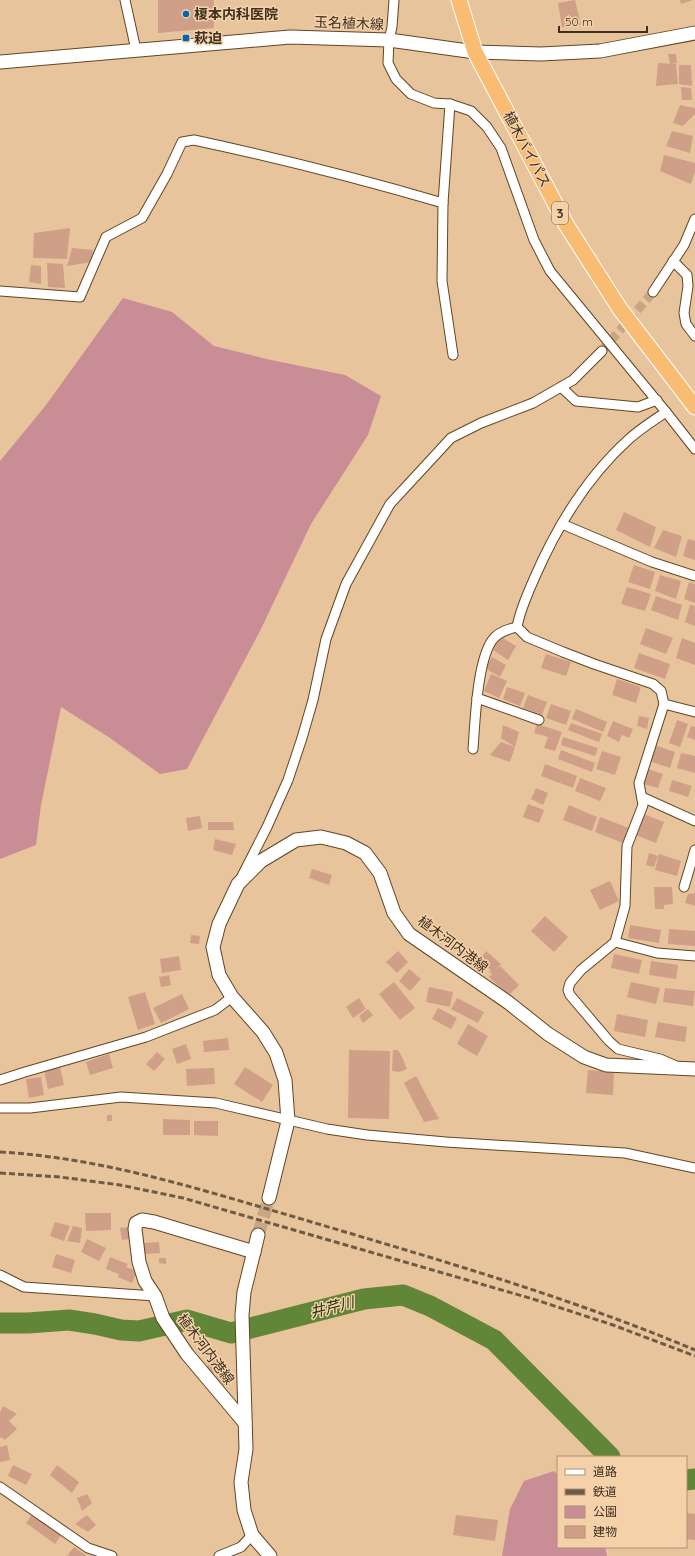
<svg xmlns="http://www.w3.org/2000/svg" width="695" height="1556" viewBox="0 0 695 1556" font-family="Quicksand,'Noto Sans JP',sans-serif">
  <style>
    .green { fill: #c98d95 }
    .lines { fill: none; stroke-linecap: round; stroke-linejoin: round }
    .river { stroke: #628638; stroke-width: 21 }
    .building { fill: #cfa087 }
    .minor-tunnel { stroke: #c6a684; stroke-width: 9; stroke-dasharray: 9 4.5; stroke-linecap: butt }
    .secondary-tunnel { stroke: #c6a684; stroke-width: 13; stroke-dasharray: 13 6; stroke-linecap: butt }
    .minor-casing { stroke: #634520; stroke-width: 11 }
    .secondary-casing { stroke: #634520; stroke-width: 15 }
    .trunk-casing { stroke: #fff; stroke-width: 17 }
    .minor { stroke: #fff; stroke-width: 9 }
    .secondary { stroke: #fff; stroke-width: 13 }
    .trunk { stroke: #f8bc72; stroke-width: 15 }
    .rail { stroke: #6f5a44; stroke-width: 3; stroke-dasharray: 6 3; stroke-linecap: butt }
    .poi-dot { fill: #0068b3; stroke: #f5d1aa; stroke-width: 1.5 }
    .labels { text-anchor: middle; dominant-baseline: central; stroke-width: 3; stroke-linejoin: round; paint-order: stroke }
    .shield { fill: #f5d1aa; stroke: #746049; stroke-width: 1 }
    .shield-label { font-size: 13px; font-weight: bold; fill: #3d2f1f }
    .poi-label { font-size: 14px; font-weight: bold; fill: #3d2f1f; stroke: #f5d1aa; text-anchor: start }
    .street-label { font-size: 14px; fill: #3d2f1f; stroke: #f5d1aa }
    .water-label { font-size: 15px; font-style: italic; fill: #233211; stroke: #f5d1aa }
  </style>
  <rect width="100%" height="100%" fill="#e8c49d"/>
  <g class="green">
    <polygon points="123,298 172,312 214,346 271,360 345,375 381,396 368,435 311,524 260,631 187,769 160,774 110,738 61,707 41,805 36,845 0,859 0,461 46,405"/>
    <polygon points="554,1471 558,1475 558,1547 605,1547 607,1556 502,1556 510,1509 524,1481"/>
  </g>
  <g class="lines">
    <g class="river">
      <polyline points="0,1323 28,1323 69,1320 95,1324 121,1330 139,1331 187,1320 231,1333 364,1299 403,1295 430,1306 494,1340 610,1457"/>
      <polyline points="686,1480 695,1479"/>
    </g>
  </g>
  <g class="building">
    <polygon points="158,0 214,0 214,28 158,33"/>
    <polygon points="575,0 581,25 562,27 558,3"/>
    <polygon points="680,0 693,0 681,4"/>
    <polygon points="668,54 676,54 677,63 670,64"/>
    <polygon points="658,63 676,64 678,84 656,86"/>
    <polygon points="679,65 691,65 692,86 679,84"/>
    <polygon points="681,87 691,88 692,100 682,100"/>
    <polygon points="680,105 695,108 695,114 683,126 673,123"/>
    <polygon points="672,131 693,136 690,153 666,146"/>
    <polygon points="664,155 695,163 695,171 691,184 660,171"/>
    <polygon points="70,228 67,259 33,258 34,233"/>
    <polygon points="72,248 93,250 92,262 67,266"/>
    <polygon points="47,263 63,264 65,288 48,287"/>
    <polygon points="31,265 41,266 41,284 29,282"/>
    <polygon points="624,512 656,527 650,547 616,530"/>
    <polygon points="663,530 682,536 676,557 654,548"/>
    <polygon points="688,539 695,541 695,560 683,556"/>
    <polygon points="634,565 655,572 650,589 628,582"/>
    <polygon points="660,575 681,581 676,599 655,591"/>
    <polygon points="689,582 695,584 695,603 684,599"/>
    <polygon points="627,587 651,594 645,611 621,604"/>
    <polygon points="656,596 682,605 678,620 651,610"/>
    <polygon points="690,605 695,606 695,626 685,622"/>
    <polygon points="646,628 673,638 666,654 640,644"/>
    <polygon points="501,637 516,646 508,660 493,650"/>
    <polygon points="682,638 695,643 695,665 676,658"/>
    <polygon points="639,653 670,664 665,679 634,668"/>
    <polygon points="546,654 571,662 566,676 541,668"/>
    <polygon points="492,657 506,665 500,677 485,668"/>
    <polygon points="491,674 507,681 499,698 484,691"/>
    <polygon points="617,679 641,687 636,703 612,695"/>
    <polygon points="507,687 525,693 520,706 503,699"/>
    <polygon points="528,695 547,702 542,715 523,708"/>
    <polygon points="551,704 571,711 566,725 546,718"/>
    <polygon points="576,709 607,722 603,732 572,719"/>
    <polygon points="639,716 649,718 647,729 637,726"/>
    <polygon points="677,720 688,724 680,747 669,743"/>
    <polygon points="613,721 633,729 629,738 622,735 619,742 607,736"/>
    <polygon points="571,723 602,734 599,742 568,730"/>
    <polygon points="537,724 562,732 555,751 544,748 548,737 534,733"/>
    <polygon points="503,725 519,732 515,747 501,738"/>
    <polygon points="691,726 695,727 695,740 687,737"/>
    <polygon points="563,737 598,748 595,756 561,745"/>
    <polygon points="501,742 515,747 510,762 490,755"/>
    <polygon points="655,745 675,752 670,768 649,761"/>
    <polygon points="561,750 595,763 592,772 558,759"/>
    <polygon points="602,751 621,757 615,775 596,769"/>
    <polygon points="681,753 695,756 695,773 677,768"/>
    <polygon points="545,764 577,776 573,788 541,776"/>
    <polygon points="648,769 663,774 658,788 643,784"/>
    <polygon points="580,778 606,788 600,801 575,791"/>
    <polygon points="672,780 692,786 688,797 669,791"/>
    <polygon points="536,788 548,793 543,805 531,799"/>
    <polygon points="528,804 544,810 539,823 523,817"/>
    <polygon points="569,805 597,817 592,831 563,820"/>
    <polygon points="641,813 664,822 656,843 633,834"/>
    <polygon points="200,816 202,828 188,831 186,818"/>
    <polygon points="600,817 629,828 623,843 595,832"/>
    <polygon points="208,822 233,822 234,830 208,830"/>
    <polygon points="215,839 236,844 232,855 213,850"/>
    <polygon points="649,853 658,856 654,867 646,865"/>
    <polygon points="659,854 681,861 677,876 655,870"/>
    <polygon points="312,869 332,875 329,885 309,878"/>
    <polygon points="610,881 619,901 600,910 590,890"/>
    <polygon points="654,887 672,887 673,904 664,905 664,909 655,909"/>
    <polygon points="695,893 695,906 685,903 688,894"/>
    <polygon points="545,916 568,937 554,952 531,931"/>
    <polygon points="630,925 661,930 659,943 628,938"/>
    <polygon points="669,929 695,931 695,946 668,944"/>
    <polygon points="191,935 200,936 199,944 190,943"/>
    <polygon points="398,951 408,962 397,973 386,962"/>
    <polygon points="486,951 501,964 495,971 500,966 519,985 508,996 489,977 492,974 489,971 491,970 479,960"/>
    <polygon points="614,954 642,960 639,974 611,968"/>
    <polygon points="179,956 181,970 162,973 160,959"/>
    <polygon points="651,961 678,965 676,979 649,975"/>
    <polygon points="409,969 421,979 410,991 399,981"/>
    <polygon points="169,975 171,985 161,987 159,977"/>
    <polygon points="394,982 415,1008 400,1020 379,994"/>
    <polygon points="631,982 660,988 656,1004 627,997"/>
    <polygon points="429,987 453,992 450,1007 426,1002"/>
    <polygon points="665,988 695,991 693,1006 663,1002"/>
    <polygon points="145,992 155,1024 138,1030 128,997"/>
    <polygon points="182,994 189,1009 161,1023 153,1008"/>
    <polygon points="359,998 366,1009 353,1018 346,1007"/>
    <polygon points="457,998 484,1012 478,1023 451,1009"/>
    <polygon points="438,1008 457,1018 451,1029 432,1019"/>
    <polygon points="368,1009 373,1015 363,1023 359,1016"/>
    <polygon points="617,1014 648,1020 645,1037 614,1031"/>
    <polygon points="658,1022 687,1027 685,1042 655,1037"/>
    <polygon points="468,1024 488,1036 477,1056 457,1044"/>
    <polygon points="228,1038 229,1050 204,1052 203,1041"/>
    <polygon points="186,1044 191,1059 177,1064 172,1049"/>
    <polygon points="349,1050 390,1051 389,1119 348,1118"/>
    <polygon points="393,1050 398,1050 402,1057 407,1069 400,1072 392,1071"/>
    <polygon points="157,1052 165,1059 154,1071 146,1064"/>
    <polygon points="109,1054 113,1068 90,1075 86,1062"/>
    <polygon points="60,1067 64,1085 48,1089 44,1071"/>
    <polygon points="245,1067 273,1085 262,1102 234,1084"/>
    <polygon points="214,1068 215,1084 187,1086 186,1069"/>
    <polygon points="588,1070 614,1072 613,1095 586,1093"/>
    <polygon points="416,1076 439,1119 424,1122 404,1083"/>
    <polygon points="41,1077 44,1095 29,1098 26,1079"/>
    <rect x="107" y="1115" width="5" height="6"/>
    <polygon points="163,1119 190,1120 190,1135 163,1135"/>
    <polygon points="194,1121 218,1121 218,1136 194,1135"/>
    <polygon points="85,1213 111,1213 111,1230 86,1231"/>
    <polygon points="55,1222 70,1226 64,1241 50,1236"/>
    <polygon points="73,1226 82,1228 80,1243 67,1241"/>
    <polygon points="129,1227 130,1239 122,1240 120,1228"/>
    <polygon points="87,1239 106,1248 99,1261 81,1252"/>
    <polygon points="159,1242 160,1253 143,1254 143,1243"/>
    <polygon points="56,1254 75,1260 71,1273 52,1267"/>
    <polygon points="110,1257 128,1264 126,1267 137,1271 132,1283 118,1277 119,1274 106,1269"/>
    <polygon points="159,1258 166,1258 166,1264 159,1263"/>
    <polygon points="215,1359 221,1367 211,1376 205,1368"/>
    <polygon points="224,1370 232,1379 223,1387 214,1379"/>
    <polygon points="3,1406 17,1414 9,1421 17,1429 5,1440 0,1437 0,1412"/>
    <polygon points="7,1445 10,1460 0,1462 0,1447"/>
    <polygon points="13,1465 32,1474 26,1485 8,1476"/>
    <polygon points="57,1465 79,1482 72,1493 50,1475"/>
    <polygon points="87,1494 92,1503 82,1511 77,1498"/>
    <polygon points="33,1513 62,1534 55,1544 26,1523"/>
    <polygon points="686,1513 695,1514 695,1540 686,1539"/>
    <polygon points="87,1515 96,1525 88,1532 75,1524"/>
    <polygon points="456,1515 498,1520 495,1541 453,1535"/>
    <polygon points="74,1547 87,1556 67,1556"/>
  </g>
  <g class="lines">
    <polyline class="minor-tunnel" points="602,351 653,292"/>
    <polyline class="secondary-tunnel" points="258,1235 269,1198"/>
    <defs>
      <g id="minor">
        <polyline points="125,0 136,50"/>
        <path d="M394 0 392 27 389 40 388 63 396 79 411 94 434 103 450 104 471 111 487 127 501 148 534 240 550 271 666 412C654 420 640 429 629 439 588 476 556 528 534 579 527 595 520 610 517 627L527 637 563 652 594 664 653 684 661 691 664 704 639 783 643 805 627 846 625 906 615 942 581 970 570 983 568 990 570 995 609 1041 618 1049 660 1059 674 1065"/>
        <polyline points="450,104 443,203 442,281 453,355"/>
        <polyline points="673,261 687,275 688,286 684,313 686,324 695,336"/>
        <path d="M0 291 80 297 106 237 142 218 167 174 182 142 194 140C278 158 361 179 443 203"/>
        <polyline points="653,292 684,245 695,219"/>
        <polyline points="561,387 576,401 638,407 657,400"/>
        <polyline points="666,412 695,449"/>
        <polyline points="562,524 652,562 695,576"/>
        <polyline points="477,698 539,720"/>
        <polyline points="664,704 695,712"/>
        <path d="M473 749C475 724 477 654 495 637 501 631 509 629 517 627"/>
        <polyline points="642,797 695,821"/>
        <polyline points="242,876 267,827 288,780 302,738 313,700 326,639 346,584 390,504 451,438 481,423 533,403 573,380 602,351"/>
        <polyline points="684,887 695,850"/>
        <polyline points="615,942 657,953 695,956"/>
        <polyline points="0,1080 25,1072 146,1037 215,1010 232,997"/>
        <polyline points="0,1108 30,1108 121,1097 216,1103 327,1129 367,1135 446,1142 625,1153 695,1168"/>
        <polyline points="0,1275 24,1287 155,1296"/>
        <polyline points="0,1487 88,1548 112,1556"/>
        <polyline points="219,1556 241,1547 252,1535"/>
      </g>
      <g id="secondary">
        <polyline points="0,62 290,37 389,40 475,52 541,54 600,51 695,33"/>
        <polyline points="269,1198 288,1121 285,1080 276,1053 263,1032 232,997 219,975 213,947 219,924 238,884 261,861 296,840 321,837 346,843 365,853 380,873 394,913 409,934 509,1003 548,1034 584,1057 606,1065 695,1069"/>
        <polyline points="258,1235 244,1292 242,1315 246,1449 241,1482 244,1510 252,1535 270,1556"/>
        <polyline points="245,1423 187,1354 163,1318 155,1296 145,1281 139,1262 135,1229 136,1223 142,1220 154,1222 254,1252"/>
      </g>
      <polyline id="trunk" points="459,0 475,52 567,226 620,309 695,407"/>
    </defs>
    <use href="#minor" class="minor-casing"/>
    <use href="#secondary" class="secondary-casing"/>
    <use href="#trunk" class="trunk-casing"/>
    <use href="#minor" class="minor"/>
    <use href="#secondary" class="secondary"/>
    <use href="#trunk" class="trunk"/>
    <g class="rail">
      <path d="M0 1152C105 1158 205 1191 305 1220 436 1259 569 1297 695 1350"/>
      <polyline points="0,1173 60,1177 120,1185 183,1198 533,1299 613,1325 695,1356"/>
    </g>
  </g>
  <g class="poi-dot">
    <circle cx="186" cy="14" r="4"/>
    <rect x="182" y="34" width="8" height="8" rx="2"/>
  </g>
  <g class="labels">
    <rect class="shield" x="552" y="202" width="16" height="22" rx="3"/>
    <g class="shield-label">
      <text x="560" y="213">3</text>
    </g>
    <g class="poi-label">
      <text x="194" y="14">榎本内科医院</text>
      <text x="194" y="38">萩迫</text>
    </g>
    <g class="street-label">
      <text transform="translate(349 23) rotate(2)">玉名植木線</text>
      <text transform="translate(527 149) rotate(62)">植木バイパス</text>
      <text transform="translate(453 944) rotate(37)">植木河内港線</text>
      <text transform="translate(206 1349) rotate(53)">植木河内港線</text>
    </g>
    <g class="water-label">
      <text transform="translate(332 1307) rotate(-14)">井芹川</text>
    </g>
  </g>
  <rect x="557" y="1456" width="130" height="92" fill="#f5d1aa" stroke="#ab9072"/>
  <rect x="565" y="1469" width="20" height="6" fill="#ffffff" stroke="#ab9072"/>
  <text x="593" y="1476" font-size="12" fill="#3d2f1f">道路</text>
  <rect x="565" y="1489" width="20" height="6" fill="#6f5a44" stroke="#ab9072"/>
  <text x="593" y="1496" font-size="12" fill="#3d2f1f">鉄道</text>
  <rect x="565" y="1506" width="20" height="12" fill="#c98d95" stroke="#ab9072"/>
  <text x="593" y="1516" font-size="12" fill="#3d2f1f">公園</text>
  <rect x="565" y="1526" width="20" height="12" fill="#cfa087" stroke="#ab9072"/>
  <text x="593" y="1536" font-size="12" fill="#3d2f1f">建物</text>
  <path d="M559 26v6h88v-6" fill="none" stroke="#3d2f1f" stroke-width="2"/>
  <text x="565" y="26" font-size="12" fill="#3d2f1f" stroke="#f5d1aa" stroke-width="3" paint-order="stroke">50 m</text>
</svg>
